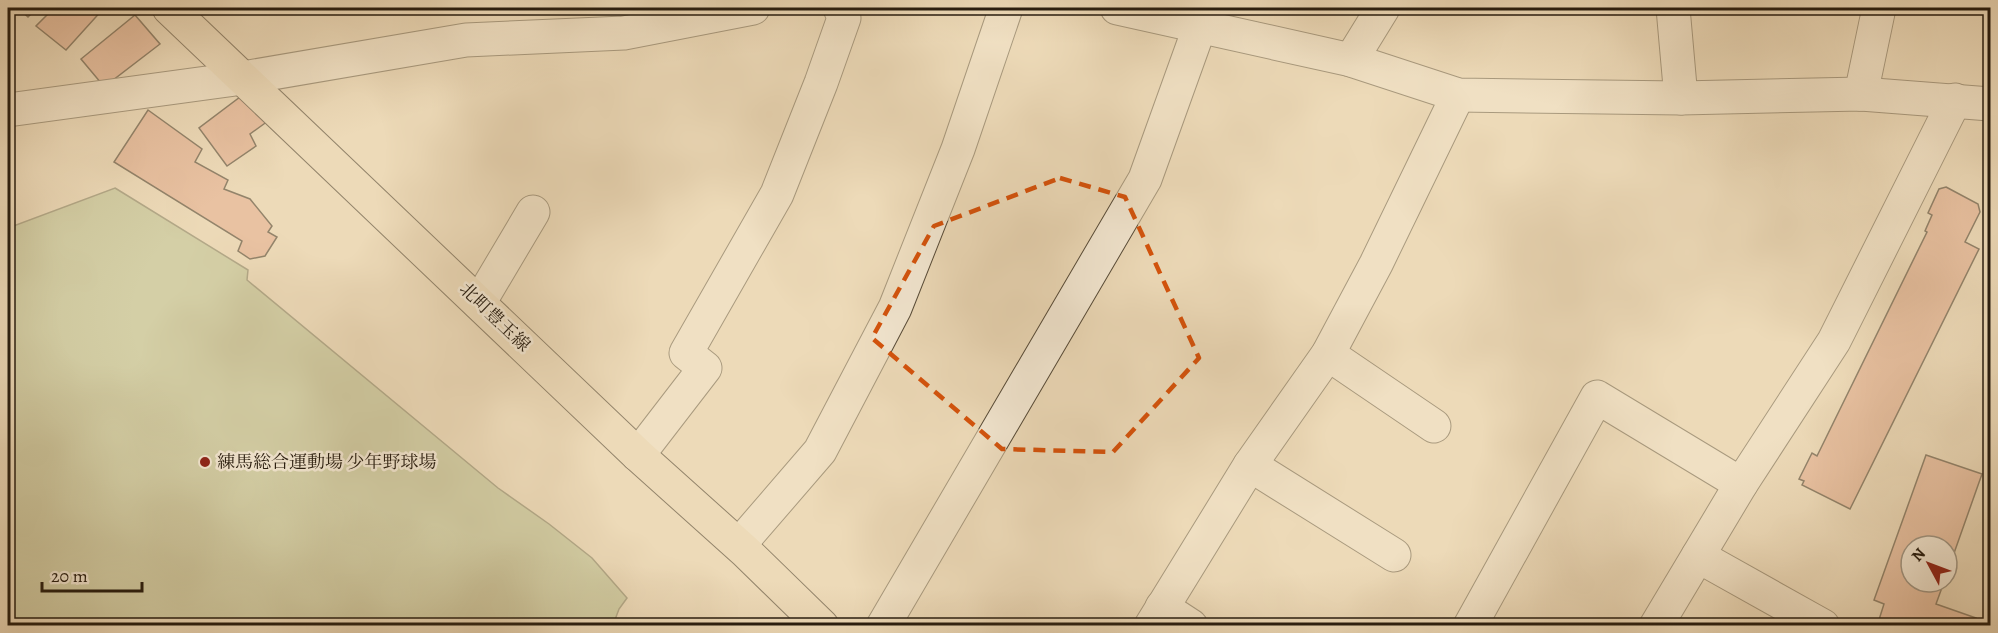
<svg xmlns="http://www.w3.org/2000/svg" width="1998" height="633" viewBox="0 0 1998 633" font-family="Alegreya,'Noto Serif JP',serif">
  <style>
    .green { fill: #b7c090; stroke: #6f6e50; stroke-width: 1.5 }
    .building { fill: #e5a487; stroke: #271c0f; stroke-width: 1.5 }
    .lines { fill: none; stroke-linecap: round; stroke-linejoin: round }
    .minor-casing { stroke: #584c39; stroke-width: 35 }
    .major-casing { stroke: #271c0f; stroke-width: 35 }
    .minor { stroke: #f3e7d1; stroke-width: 33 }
    .major { stroke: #eddab8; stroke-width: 33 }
    .marked { fill: none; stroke: #d5530c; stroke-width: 4.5; stroke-dasharray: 12 8; stroke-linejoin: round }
    .poi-dot { fill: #8f2418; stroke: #f3e7d1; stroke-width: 2 }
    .labels { text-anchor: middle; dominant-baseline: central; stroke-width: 5; stroke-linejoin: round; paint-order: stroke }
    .street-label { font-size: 18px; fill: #271c0f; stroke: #f3e7d1 }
    .poi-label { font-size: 18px; fill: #271c0f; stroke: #f3e7d1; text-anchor: start }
  </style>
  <rect width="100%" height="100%" fill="#eddab8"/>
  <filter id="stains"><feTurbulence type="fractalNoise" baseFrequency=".00333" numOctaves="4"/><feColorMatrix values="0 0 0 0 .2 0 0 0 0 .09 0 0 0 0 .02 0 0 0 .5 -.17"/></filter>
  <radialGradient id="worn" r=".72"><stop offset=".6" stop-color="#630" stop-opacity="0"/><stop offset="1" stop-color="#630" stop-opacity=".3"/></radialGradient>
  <polygon class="green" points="115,188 248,270 247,280 498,488 549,524 592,558 627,598 619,609 613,625 8,625 8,228"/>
  <g class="building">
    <polygon points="18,8 37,8 28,17"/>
    <polygon points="54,8 104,8 66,50 36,26"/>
    <polygon points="135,15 160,44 113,80 101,83 81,59"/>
    <polygon points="244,94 268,121 250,134 256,146 227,166 199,128"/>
    <polygon points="148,110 202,149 195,162 228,180 224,189 250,199 272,226 268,232 277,237 265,256 250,259 238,251 242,241 114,162"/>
    <polygon points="1946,187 1978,204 1980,212 1965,242 1979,249 1850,509 1802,485 1804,481 1799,479 1812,453 1817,456 1927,232 1925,231 1932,215 1928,213 1939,189"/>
    <polygon points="1926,455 1982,474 1947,573 1947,546 1911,546 1911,582 1944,582 1936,604 1976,618 1973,626 1877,626 1884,604 1874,600"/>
  </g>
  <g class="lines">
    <defs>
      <g id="minor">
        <polyline points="1117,8 1351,60 1458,95 1681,98 1861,94 1990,104"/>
        <polyline points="1673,8 1681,98"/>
        <polyline points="1351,60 1383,8"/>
        <polyline points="1861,94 1879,8"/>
        <polyline points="8,110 243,78 466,40 624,33 753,8"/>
        <polyline points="479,303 533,212"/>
        <polyline points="1328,354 1434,426"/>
        <polyline points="638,455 705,368 686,353 777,194 821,83 844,18 840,8"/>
        <polyline points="1250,465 1394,555"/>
        <polyline points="739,545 820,451 895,308 958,149 1006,8"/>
        <polyline points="1698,556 1823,626"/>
        <polyline points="1162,607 1191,626"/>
        <polyline points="883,626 1145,179 1200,26"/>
        <polyline points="1151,626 1250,465 1328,354 1376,264 1458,95"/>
        <polyline points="1470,626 1597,397 1741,484"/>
        <polyline points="1656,626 1741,484 1834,341 1955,100"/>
      </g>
      <polyline id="major" points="169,8 638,455 745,551 822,626"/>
    </defs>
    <use href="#minor" class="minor-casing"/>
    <use href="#major" class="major-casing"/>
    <use href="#minor" class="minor"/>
    <use href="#major" class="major"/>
  </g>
  <path d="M0 0H1998V633H0ZM1060 178 1125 197 1199 358 1113 452 1002 449 872 338 934 226Z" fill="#eddab8" fill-opacity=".55" fill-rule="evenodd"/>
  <path class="marked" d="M1060 178 1125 197 1199 358 1113 452 1002 449 872 338 934 226Z"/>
  <circle class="poi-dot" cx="205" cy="462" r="6"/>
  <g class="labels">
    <g class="street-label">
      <text transform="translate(495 317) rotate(44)">北町豊玉線</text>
    </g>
    <g class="poi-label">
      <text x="217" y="462">練馬総合運動場 少年野球場</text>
    </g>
  </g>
  <rect width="1998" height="633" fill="none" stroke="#eddab8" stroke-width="30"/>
  <rect x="9" y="9" width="1980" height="615" fill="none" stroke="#271c0f" stroke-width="3"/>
  <rect x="15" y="15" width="1968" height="603" fill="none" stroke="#271c0f" stroke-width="1.5"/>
  <g transform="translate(1929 564) rotate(311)"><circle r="28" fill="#f3e7d1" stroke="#a19683" stroke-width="1.5"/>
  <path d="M0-4.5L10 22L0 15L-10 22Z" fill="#8f2418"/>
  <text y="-9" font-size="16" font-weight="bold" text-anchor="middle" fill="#271c0f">N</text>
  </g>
  <path d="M42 582v9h100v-9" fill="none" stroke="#271c0f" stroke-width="3"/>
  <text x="51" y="582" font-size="18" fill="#271c0f" stroke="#f3e7d1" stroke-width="4.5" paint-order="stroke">20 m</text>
  <rect width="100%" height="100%" filter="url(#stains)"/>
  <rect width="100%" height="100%" fill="url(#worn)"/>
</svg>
